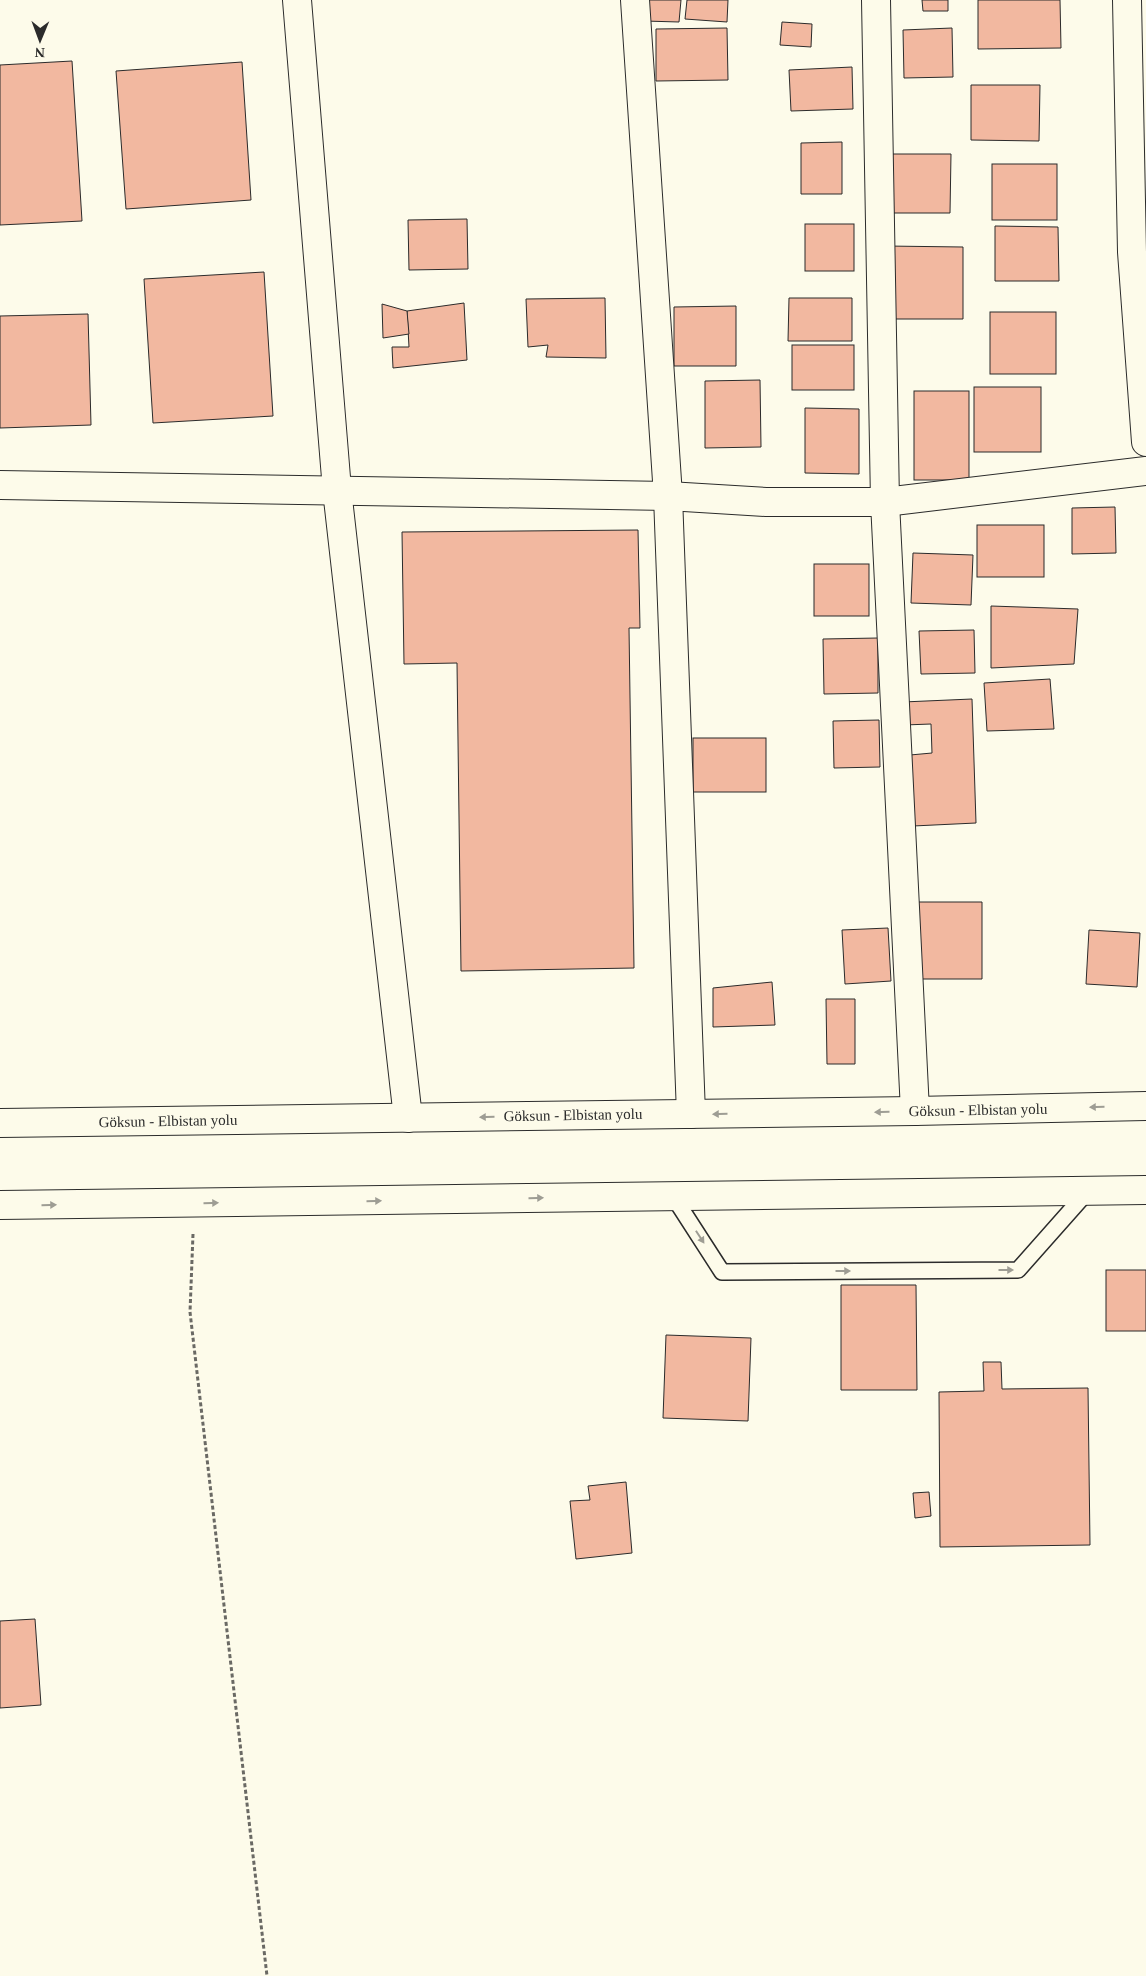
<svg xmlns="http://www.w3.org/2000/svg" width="1146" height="1976" viewBox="0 0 1146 1976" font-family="Georgia,serif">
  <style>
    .building { fill: #f2b8a0; stroke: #2b2b2b }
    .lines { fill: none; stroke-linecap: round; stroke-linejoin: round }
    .service-casing { stroke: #2b2b2b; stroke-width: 18 }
    .minor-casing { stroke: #2b2b2b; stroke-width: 30 }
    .trunk-casing { stroke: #2b2b2b; stroke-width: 30 }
    .path { stroke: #6a6964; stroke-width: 3; stroke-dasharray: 4 2.5; stroke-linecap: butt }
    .service { stroke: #fdfbea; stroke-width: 15 }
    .minor { stroke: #fdfbea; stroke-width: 28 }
    .trunk { stroke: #fdfbea; stroke-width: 28 }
    .oneway { fill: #9e9d94 }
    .labels { text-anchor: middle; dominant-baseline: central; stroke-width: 4; stroke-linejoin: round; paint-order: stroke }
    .street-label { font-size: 15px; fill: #2b2b2b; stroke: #fdfbea }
  </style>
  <rect width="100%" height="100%" fill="#fdfbea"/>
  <g class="building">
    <polygon points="645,0 681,0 679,22 644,21"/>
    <polygon points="687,0 728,0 727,22 685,19"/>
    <polygon points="922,0 948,0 948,11 923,11"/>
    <polygon points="978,0 1060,0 1061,48 978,49"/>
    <polygon points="782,22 812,24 811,47 780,45"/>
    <polygon points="727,28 728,80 656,81 656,29"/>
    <polygon points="952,28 953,77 904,78 903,30"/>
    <polygon points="72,61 82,221 0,225 0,65"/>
    <polygon points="242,62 251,200 126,209 116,71"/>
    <polygon points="852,67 853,109 791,111 789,70"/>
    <polygon points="971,85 1040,85 1039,141 971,140"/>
    <polygon points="842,142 842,194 801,194 801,143"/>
    <polygon points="892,154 951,154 950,213 891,213"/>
    <rect x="992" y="164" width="65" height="56"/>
    <polygon points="467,219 468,269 409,270 408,220"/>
    <rect x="805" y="224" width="49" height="47"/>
    <polygon points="995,226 1058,227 1059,281 995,281"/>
    <polygon points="886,246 963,247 963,319 886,319"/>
    <polygon points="264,272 273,416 153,423 144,279"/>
    <polygon points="605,298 606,358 546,357 548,345 528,347 526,299"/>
    <polygon points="789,298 852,298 852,341 788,341"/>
    <polygon points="464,303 467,360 393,368 392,347 409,347 407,311"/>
    <polygon points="382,304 407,311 409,334 383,338"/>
    <polygon points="736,306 736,366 674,366 674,307"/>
    <rect x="990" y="312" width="66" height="62"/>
    <polygon points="88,314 91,425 0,428 0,316"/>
    <rect x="792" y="345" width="62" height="45"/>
    <polygon points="760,380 761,447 705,448 705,381"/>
    <rect x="974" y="387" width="67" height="65"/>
    <rect x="914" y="391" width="55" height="89"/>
    <polygon points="805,408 859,409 859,474 805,473"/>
    <polygon points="1115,507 1116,553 1072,554 1072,508"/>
    <rect x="977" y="525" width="67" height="52"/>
    <polygon points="638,530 640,628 629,628 634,968 461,971 457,663 404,664 402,532"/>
    <polygon points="913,553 973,555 971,605 911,603"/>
    <rect x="814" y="564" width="55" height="52"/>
    <polygon points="991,606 1078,609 1074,664 991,668"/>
    <polygon points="974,630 975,673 921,674 919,631"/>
    <polygon points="878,638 878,693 824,694 823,639"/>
    <polygon points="1050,679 1054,729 987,731 984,683"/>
    <polygon points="972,699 976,823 913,826 910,755 932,753 931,724 904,725 903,702"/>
    <polygon points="879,720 880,767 834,768 833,721"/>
    <rect x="693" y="738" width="73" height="54"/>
    <polygon points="916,902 982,902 982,979 915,979"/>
    <polygon points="888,928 891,981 845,984 842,930"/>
    <polygon points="1089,930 1140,933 1137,987 1086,984"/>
    <polygon points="772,982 775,1025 713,1027 713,988"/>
    <polygon points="826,999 855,999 855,1064 827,1064"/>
    <rect x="1106" y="1270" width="40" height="61"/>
    <polygon points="841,1285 916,1285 917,1390 841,1390"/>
    <polygon points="666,1335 751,1338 748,1421 663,1418"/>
    <polygon points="983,1362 1001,1362 1002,1389 1088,1388 1090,1545 940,1547 939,1392 984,1391"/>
    <polygon points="626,1482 632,1553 576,1559 570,1501 590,1500 588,1486"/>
    <polygon points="929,1492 931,1516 915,1518 913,1493"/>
    <polygon points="35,1619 41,1705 0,1708 0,1621"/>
  </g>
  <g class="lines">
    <defs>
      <polyline id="service" points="673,1196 722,1272 1018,1270 1088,1191"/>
      <g id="minor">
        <polyline points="297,0 337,490 408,1118"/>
        <polyline points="635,0 668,496 691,1114"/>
        <polyline points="876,0 885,502 915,1111"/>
        <polyline points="1127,0 1132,252 1146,442"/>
        <polyline points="0,485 668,496 766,502 885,502 1146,471"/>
      </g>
      <g id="trunk">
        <polyline points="0,1123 915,1111 1146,1106"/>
        <polyline points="0,1205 1146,1190"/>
      </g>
    </defs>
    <use href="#service" class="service-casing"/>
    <use href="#minor" class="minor-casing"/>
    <use href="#trunk" class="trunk-casing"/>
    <polyline class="path" points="193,1234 190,1312 267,1976"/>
    <use href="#service" class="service"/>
    <use href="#minor" class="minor"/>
    <use href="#trunk" class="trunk"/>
  </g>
  <defs><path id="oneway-solid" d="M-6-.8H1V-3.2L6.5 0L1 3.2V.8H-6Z" transform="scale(1.25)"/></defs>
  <g class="oneway">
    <use href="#oneway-solid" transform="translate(1097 1107) rotate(179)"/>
    <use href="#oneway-solid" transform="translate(882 1112) rotate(179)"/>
    <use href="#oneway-solid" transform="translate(720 1114) rotate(179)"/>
    <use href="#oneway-solid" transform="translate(487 1117) rotate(179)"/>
    <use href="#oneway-solid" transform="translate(536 1198) rotate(-1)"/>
    <use href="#oneway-solid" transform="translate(374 1201) rotate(-1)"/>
    <use href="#oneway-solid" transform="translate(211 1203) rotate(-1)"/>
    <use href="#oneway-solid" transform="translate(49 1205) rotate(-1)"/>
    <use href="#oneway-solid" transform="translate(700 1237) rotate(57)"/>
    <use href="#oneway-solid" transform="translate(1006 1270)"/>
    <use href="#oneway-solid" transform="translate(843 1271)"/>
  </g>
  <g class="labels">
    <g class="street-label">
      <text transform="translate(978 1110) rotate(-1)">Göksun - Elbistan yolu</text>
      <text transform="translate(573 1115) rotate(-1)">Göksun - Elbistan yolu</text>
      <text transform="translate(168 1121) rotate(-1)">Göksun - Elbistan yolu</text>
    </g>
  </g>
  <g transform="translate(40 40) rotate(181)" stroke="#fdfbea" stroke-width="4" paint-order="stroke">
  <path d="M0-4L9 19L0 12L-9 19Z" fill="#2b2b2b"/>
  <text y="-8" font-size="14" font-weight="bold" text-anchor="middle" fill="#2b2b2b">N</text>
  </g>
</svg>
